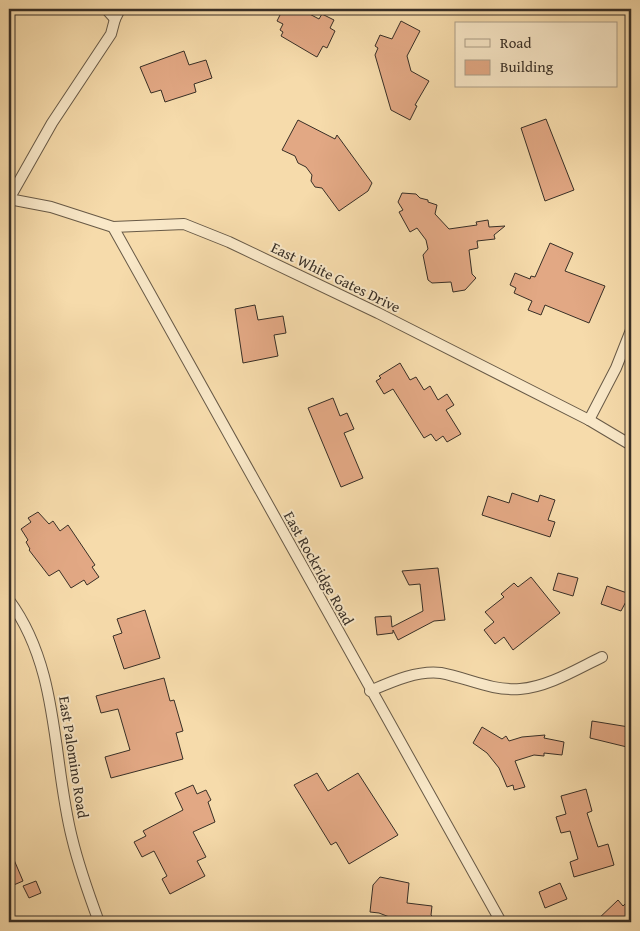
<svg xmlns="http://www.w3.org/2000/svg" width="640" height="931" viewBox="0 0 640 931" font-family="'Gentium Book Plus',serif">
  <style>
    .building { fill: #e2a884; stroke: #382f26 }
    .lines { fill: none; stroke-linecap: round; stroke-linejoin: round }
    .minor-casing { stroke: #685a47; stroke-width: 12 }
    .minor { stroke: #f9e8c8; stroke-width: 10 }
    .labels { text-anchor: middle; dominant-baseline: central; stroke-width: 4; stroke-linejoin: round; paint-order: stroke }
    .street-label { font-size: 15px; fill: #382f26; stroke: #f9e8c8 }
  </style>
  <rect width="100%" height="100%" fill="#f6dbab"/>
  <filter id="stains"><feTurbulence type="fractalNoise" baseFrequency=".004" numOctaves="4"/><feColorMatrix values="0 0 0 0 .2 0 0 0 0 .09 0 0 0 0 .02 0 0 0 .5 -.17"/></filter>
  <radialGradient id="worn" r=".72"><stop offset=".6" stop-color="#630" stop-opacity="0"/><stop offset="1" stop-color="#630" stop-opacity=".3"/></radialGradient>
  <g class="building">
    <polygon points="283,9 300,9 319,19 322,14 334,20 330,28 335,31 327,48 323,46 317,57 315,56 281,36 283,32 280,30 283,24 277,21"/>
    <polygon points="401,21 420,31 407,56 411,71 429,81 415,105 417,106 410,120 391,110 375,55 378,48 375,46 380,35 392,39"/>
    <polygon points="184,51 189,65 206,60 212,78 194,84 196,92 165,102 161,90 151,93 140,67"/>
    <polygon points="546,119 574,190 545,201 521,128"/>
    <polygon points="298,120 335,139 337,135 372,183 368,191 339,211 322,188 315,187 311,181 312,175 306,167 298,163 295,156 282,150"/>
    <polygon points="402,193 416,194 420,198 428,200 428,202 437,205 435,214 449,229 477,225 476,222 488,220 489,227 505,226 494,235 495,239 477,241 478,248 469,250 472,274 476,278 465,290 453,292 451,282 432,283 428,280 423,255 428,249 426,240 417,228 410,232 399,212 403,210 398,202"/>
    <polygon points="550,243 573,253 565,271 605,286 589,323 545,305 541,315 528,310 532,301 514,293 516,288 510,285 515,273 530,279 531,276 535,277"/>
    <polygon points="255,305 258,320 283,316 286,333 274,335 278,356 243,363 235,309"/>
    <polygon points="400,363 410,380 416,377 424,390 430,386 438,400 447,394 454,405 446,410 461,434 447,442 443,436 436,441 431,434 424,438 393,389 384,394 376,381 381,378 379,376"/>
    <polygon points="333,398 340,416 347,413 354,429 344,433 363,478 341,487 308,408"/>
    <polygon points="512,493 538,502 540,495 555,500 548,520 555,522 550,537 482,515 488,496 509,503"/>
    <polygon points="38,512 49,524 53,521 60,531 68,525 95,565 92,567 99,577 87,585 84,580 71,588 59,570 49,576 29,550 30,549 26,542 28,540 21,529 31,522 28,518"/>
    <polygon points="438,568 445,620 434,621 398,640 393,630 393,633 377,635 375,617 391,616 392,627 423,611 420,584 409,585 402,571"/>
    <polygon points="558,573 578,578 573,596 553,590"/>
    <polygon points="531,577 560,613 513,650 504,637 495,644 484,630 494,622 485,612 504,597 501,594 514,583 518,587"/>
    <polygon points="607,586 630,594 621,611 601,604"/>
    <polygon points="145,610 160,658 124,669 113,636 122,633 117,619"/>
    <polygon points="164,678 170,701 174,700 183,731 176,733 183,759 111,778 105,757 130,750 118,709 101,713 96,696"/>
    <polygon points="592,721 629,727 628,736 631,736 631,748 590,738"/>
    <polygon points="482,727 502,739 506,736 509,741 522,737 545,735 544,738 564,742 562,755 544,753 544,756 534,755 515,761 525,787 514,790 513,785 507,787 499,768 487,753 473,743"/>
    <polygon points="317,773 328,791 358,773 398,835 349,864 336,842 331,845 294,785"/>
    <polygon points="193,785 197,794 206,790 211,800 208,802 215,822 193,832 206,857 197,861 205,876 170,894 162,879 167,876 154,851 142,857 134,842 146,836 143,831 183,810 175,793"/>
    <polygon points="586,789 592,811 587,813 598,847 608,844 614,865 574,877 570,862 578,859 570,831 561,833 556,817 566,814 561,796"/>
    <polygon points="9,848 23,881 9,887"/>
    <polygon points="380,877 409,883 407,903 432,906 431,915 438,922 402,922 379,913 370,912 373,885"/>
    <polygon points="36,881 41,893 29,898 23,886"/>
    <polygon points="560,883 567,899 545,908 539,892"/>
    <polygon points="631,898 631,922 595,922 618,900 623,906"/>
  </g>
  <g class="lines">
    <defs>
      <g id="minor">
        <polyline points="106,9 115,19"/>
        <polyline points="9,199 51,207 113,227 184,224 229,242 378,313 589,420 631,445"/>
        <polyline points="9,199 52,123 111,34 115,19 120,9"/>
        <polyline points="113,227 501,922"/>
        <polyline points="589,420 616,368 631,330"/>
        <path d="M9 600C60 669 52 759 72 838 79 867 89 895 99 922"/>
        <path d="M370 691C391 682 417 670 441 673 468 678 491 691 520 689 548 687 577 669 602 657"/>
      </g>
    </defs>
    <use href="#minor" class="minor-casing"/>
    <use href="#minor" class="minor"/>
  </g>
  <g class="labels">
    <g class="street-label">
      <text transform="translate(336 277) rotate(26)">East White Gates Drive</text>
      <text transform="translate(319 568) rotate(61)">East Rockridge Road</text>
      <text transform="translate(74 757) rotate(81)">East Palomino Road</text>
    </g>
  </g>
  <rect width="640" height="931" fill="none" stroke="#f6dbab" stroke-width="30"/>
  <rect x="10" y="10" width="620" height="911" fill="none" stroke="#382f26" stroke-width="2.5"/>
  <rect x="15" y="15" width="610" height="901" fill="none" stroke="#382f26"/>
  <rect x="455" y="22" width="162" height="65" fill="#f9e8c8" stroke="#ac9e87"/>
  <rect x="465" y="39" width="25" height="8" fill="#f9e8c8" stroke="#ac9e87"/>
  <text x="500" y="48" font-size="15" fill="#382f26">Road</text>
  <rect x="465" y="60" width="25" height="15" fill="#e2a884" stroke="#ac9e87"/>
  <text x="500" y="72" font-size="15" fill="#382f26">Building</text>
  <rect width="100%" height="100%" filter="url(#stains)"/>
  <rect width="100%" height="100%" fill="url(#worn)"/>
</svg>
